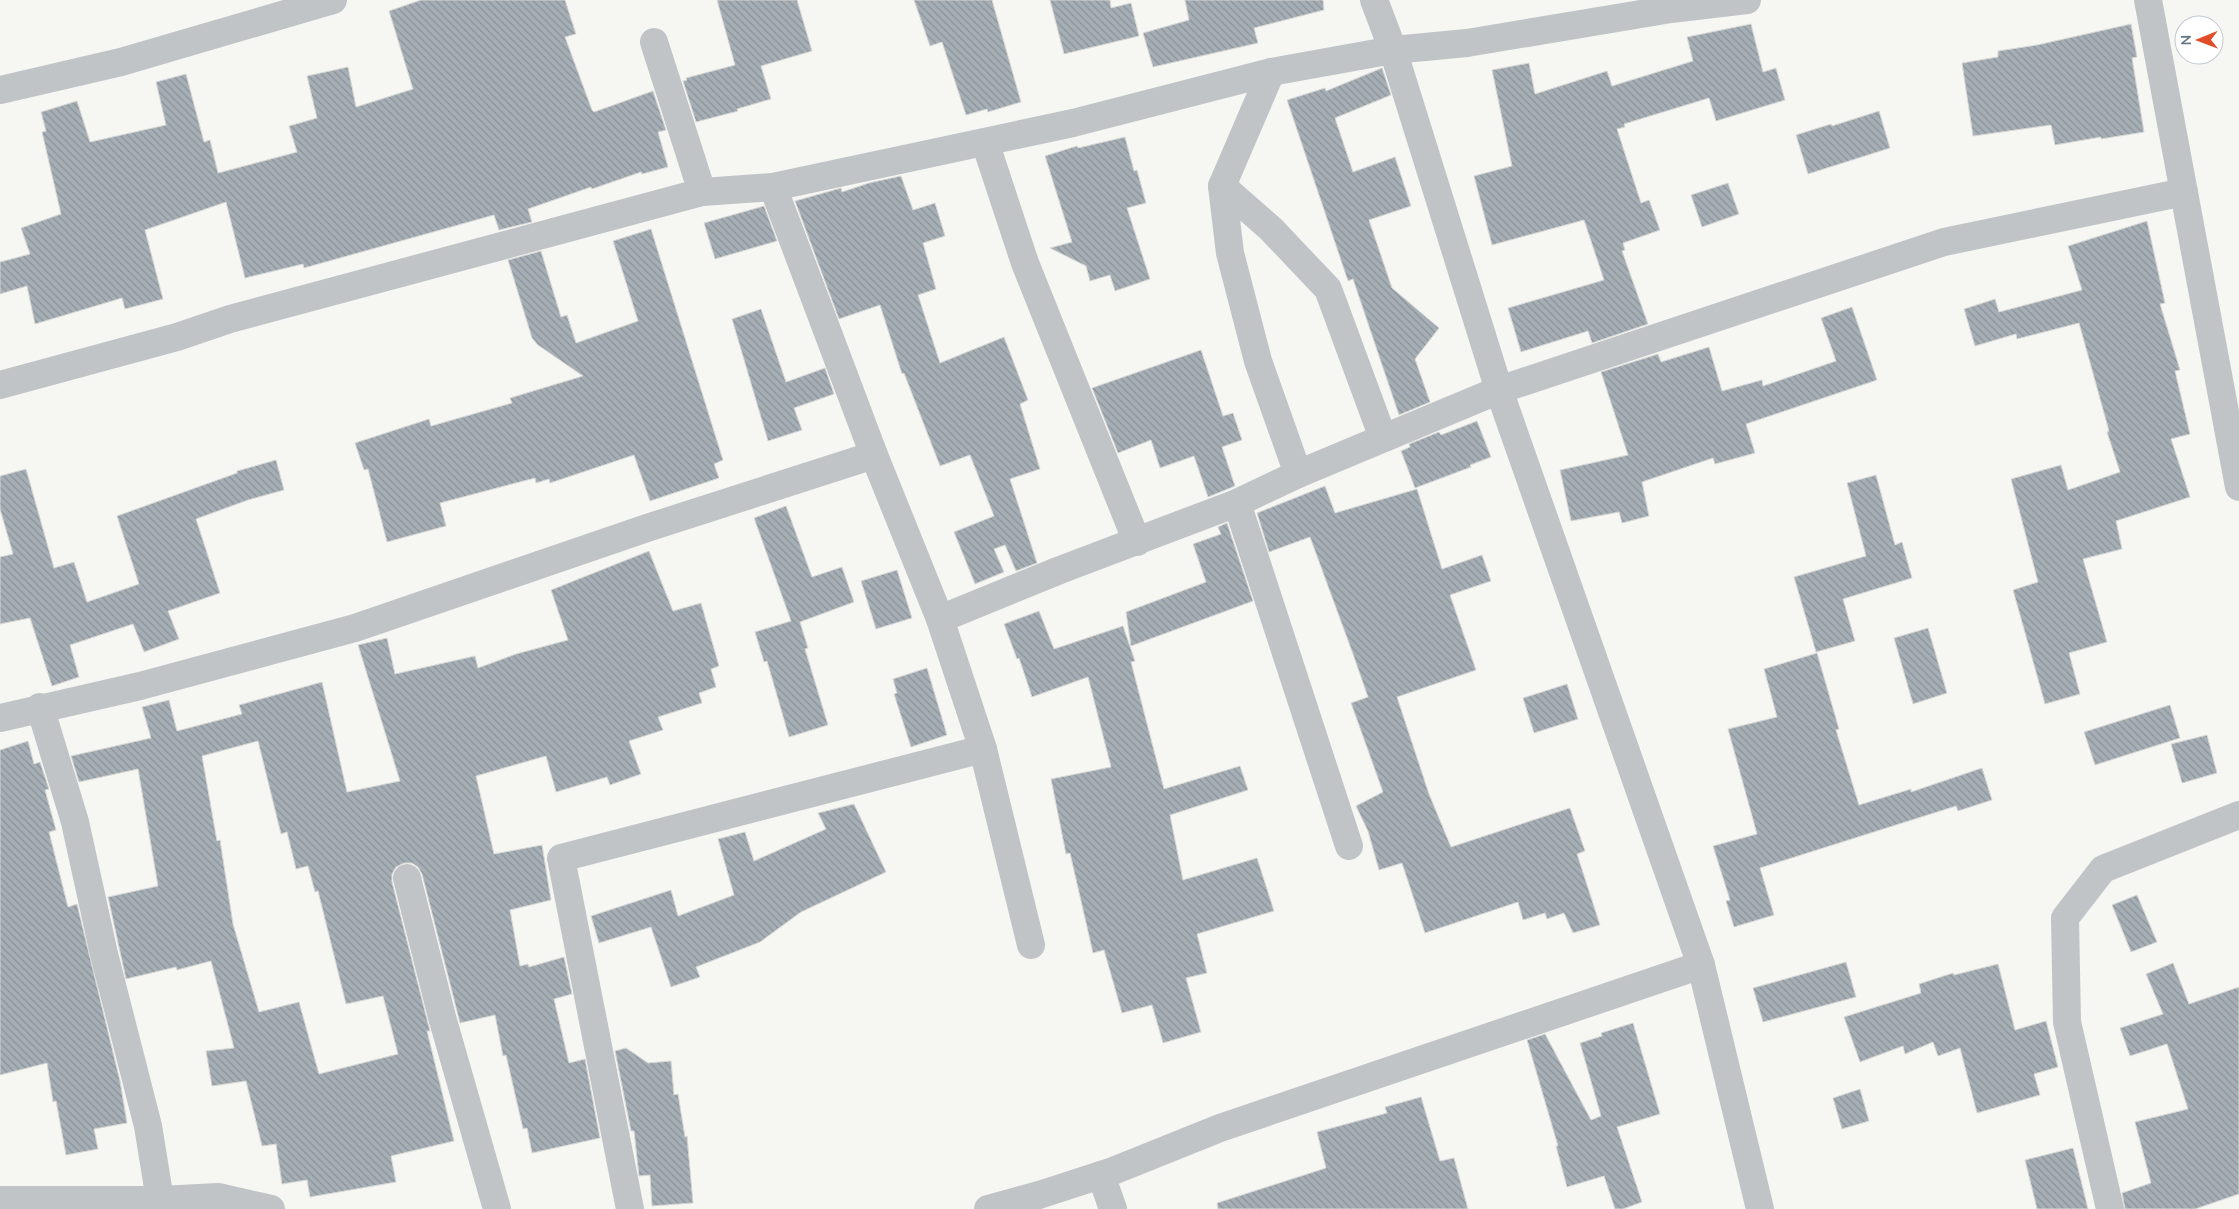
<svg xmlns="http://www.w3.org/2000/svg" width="2239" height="1209" viewBox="0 0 2239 1209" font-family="'Nunito Sans',sans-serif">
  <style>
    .building { fill: url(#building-back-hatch); stroke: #d8d8d6; fill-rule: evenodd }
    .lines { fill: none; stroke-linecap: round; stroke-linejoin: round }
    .minor { stroke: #c0c4c7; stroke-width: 28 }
  </style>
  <defs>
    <pattern id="building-back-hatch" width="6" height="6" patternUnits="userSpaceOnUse" patternTransform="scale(1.25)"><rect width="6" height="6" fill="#a6afb5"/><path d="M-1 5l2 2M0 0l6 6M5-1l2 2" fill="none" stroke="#8b9399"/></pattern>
  </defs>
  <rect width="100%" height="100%" fill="#f6f6f3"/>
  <g class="building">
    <polygon points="421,0 565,0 576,34 565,37 592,110 594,112 653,91 666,130 658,132 668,167 642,174 641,172 592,189 591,187 528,209 532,222 499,230 494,215 304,268 303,264 245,278 226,202 145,230 163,299 125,309 122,298 35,324 27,286 0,294 0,262 30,254 21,228 61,214 42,132 46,131 41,112 77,101 90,142 166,125 156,82 186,74 204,142 210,140 218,173 297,152 289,126 317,118 307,76 348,67 356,107 413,89 389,11"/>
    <polygon points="717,0 797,0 812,51 761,66 771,99 737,109 738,111 696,122 683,81 687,80 686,78 735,65"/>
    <polygon points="914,0 992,0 1021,102 988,112 987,109 966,115 942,42 930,46"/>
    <polygon points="1050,0 1110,0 1111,8 1131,3 1139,36 1064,54"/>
    <polygon points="1185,0 1323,0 1324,10 1254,28 1258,43 1153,67 1143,33 1189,20"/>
    <polygon points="1751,24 1763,72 1776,68 1785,100 1716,121 1709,98 1624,124 1625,127 1617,129 1641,203 1649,200 1660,230 1623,243 1625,250 1622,251 1648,324 1592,343 1588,331 1521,352 1508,308 1604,280 1584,220 1492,245 1474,176 1512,166 1492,70 1529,63 1535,94 1607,71 1612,86 1693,61 1687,37"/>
    <polygon points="2131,24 2137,57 2132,58 2144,132 2101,139 2101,137 2055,145 2051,125 1973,136 1962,63 1998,57 1998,51 2037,45"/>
    <polygon points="1382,68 1391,95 1335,118 1353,172 1395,157 1411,206 1369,220 1392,288 1439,328 1415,359 1430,402 1399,415 1353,279 1348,281 1287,100 1325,88 1326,91"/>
    <polygon points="1879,111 1890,148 1808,174 1796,135 1831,124 1832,126"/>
    <polygon points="1125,137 1134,171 1137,170 1146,203 1127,208 1150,279 1115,291 1110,275 1090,281 1086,266 1050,248 1072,242 1045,156 1077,146 1078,148"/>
    <polygon points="901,176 913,210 935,203 945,236 923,243 936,289 918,295 940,363 1004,337 1028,400 1020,404 1040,469 1010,479 1037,563 1016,571 1005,545 994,549 1004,572 975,584 954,532 994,516 970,455 940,466 904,373 902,374 880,305 839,319 795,201 841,188 842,192 869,183"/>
    <polygon points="1728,183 1739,214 1702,227 1691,195"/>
    <polygon points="764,206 777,241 715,259 704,223"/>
    <polygon points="2147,221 2165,303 2160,304 2180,370 2175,371 2190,434 2171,439 2190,497 2116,521 2122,549 2083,559 2107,642 2069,653 2080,694 2045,704 2013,590 2038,582 2011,479 2061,465 2068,490 2120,472 2107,432 2109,431 2079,323 2017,339 2016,334 1975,346 1964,309 1995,299 1999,312 2082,290 2068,246"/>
    <polygon points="651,229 723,460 714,464 719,478 650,501 634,455 550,483 549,479 536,483 535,478 440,503 446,526 387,542 368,469 364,470 355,443 429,419 431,426 512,403 510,398 583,376 538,345 532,338 508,260 541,251 561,317 567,315 576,343 638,321 613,241"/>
    <polygon points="1852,307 1877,380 1746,424 1755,453 1715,464 1713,458 1642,482 1649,516 1622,523 1619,512 1571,521 1560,470 1628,455 1601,372 1658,354 1661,362 1709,347 1722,391 1762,380 1763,386 1836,361 1821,318"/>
    <polygon points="761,309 786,382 825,368 834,394 794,408 802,430 768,441 732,319"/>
    <polygon points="1201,350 1223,416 1233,413 1242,440 1222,447 1235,486 1208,497 1194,456 1160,468 1151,440 1118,453 1092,388"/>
    <polygon points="1477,421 1491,457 1470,465 1471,467 1415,488 1401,451 1410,447 1409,444 1439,432 1441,435"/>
    <polygon points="276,460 284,490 248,500 196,519 220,593 168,611 179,639 144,652 133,624 70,645 79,677 52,686 30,618 0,624 0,557 13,554 0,509 0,476 26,469 54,568 74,562 87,602 139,584 117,516 237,473 237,471"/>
    <polygon points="1876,475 1895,545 1902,542 1912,578 1843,599 1855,641 1816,652 1794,577 1866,556 1847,483"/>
    <polygon points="1325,486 1335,513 1417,489 1442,569 1482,555 1491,581 1450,595 1476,670 1397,697 1429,794 1451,847 1570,808 1585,851 1577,854 1600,925 1573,933 1564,913 1547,919 1545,913 1523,920 1518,902 1425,933 1402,863 1379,870 1368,831 1356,806 1383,792 1351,703 1368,697 1353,654 1310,537 1269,552 1257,513"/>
    <polygon points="786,506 812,577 842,567 854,602 800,622 808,648 805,649 828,725 789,737 767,661 764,662 755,632 791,621 754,518"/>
    <polygon points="1227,523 1253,601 1131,646 1126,612 1206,582 1193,544 1221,534 1218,527"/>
    <path d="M649 551 673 611 701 603 719 666 711 669 716 687 699 693 702 703 658 717 663 730 629 741 641 774 610 785 607 777 556 792 546 756 476 776 494 854 542 845 551 900 510 910 520 966 528 964 529 967 564 957 572 994 554 999 569 1063 585 1059 600 1138 532 1153 527 1128 523 1129 506 1055 503 1056 495 1015 460 1023 422 874 418 867 412 863H404L396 867 392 874V882L430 1031H427L454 1141 391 1156 396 1182 310 1197 307 1180 282 1184 276 1144 262 1146 246 1081 212 1086 206 1051 234 1048 211 961 177 970 176 967 126 979 108 897 158 886 138 769 79 782 71 756 151 738 142 707 169 700 177 731 242 714 239 705 322 682 347 792 400 781 358 645 387 638 395 674 475 656 478 668 516 654 568 640 551 590ZM258 741 281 834 287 832 296 869 308 866 315 892 318 891 346 1004 383 996 398 1054 319 1074 299 1002 259 1012 233 924 220 840 217 841 202 756Z"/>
    <polygon points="897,570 912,618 876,629 861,581"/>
    <polygon points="1039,611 1054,649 1123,626 1135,661 1131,662 1164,789 1240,766 1248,790 1170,815 1183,880 1257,858 1274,911 1197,934 1207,973 1186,978 1201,1032 1163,1043 1152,1005 1122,1013 1104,950 1093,953 1070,853 1066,854 1051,779 1111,767 1088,677 1032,697 1019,658 1017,659 1004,624"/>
    <polygon points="1928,628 1947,693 1913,704 1894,638"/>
    <polygon points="1817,653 1839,729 1836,730 1859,805 1911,789 1911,792 1982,768 1992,800 1958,811 1956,806 1760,868 1774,915 1734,927 1726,901 1730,900 1713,846 1757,834 1728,729 1777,717 1764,669"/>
    <polygon points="927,668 947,735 911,747 894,694 897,693 893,679"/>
    <polygon points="1567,684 1578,719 1534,733 1523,698"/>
    <polygon points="2170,705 2180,738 2095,765 2084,732"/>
    <polygon points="2207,735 2217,773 2182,783 2171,744"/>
    <polygon points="28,741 34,764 40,762 49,789 45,790 56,830 49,832 68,907 77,904 120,1081 127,1123 94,1129 98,1149 66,1155 56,1101 53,1102 47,1063 0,1075 0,750"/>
    <polygon points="854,804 886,872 801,912 760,942 696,967 700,977 671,987 651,927 599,943 591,916 671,890 678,916 734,895 718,839 745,832 754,861 826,829 818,813"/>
    <polygon points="2137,895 2157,942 2131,952 2112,905"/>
    <polygon points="1846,962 1856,997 1763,1022 1753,988"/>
    <polygon points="2173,963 2189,1004 2239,987 2239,1194 2195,1209 2125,1209 2122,1193 2151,1183 2135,1122 2188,1109 2167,1044 2130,1056 2120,1028 2163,1014 2146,974"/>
    <polygon points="1998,964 2015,1030 2046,1021 2058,1067 2034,1074 2040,1095 1977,1113 1960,1048 1938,1056 1933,1042 1905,1054 1903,1046 1860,1062 1844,1017 1921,993 1919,984 1953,973 1954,975"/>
    <polygon points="1633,1023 1660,1114 1617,1127 1642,1202 1623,1209 1615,1209 1604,1176 1567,1187 1556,1146 1558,1146 1527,1040 1545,1034 1591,1120 1601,1116 1580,1043 1602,1036 1601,1033"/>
    <polygon points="626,1048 648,1063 671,1061 674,1095 678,1094 685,1137 687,1136 693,1203 652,1206 650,1175 639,1176 634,1131 631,1131 615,1051"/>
    <polygon points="1860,1089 1869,1121 1842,1129 1833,1098"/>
    <polygon points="1421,1097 1440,1161 1454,1158 1468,1209 1218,1209 1217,1203 1326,1168 1317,1132 1387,1113 1385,1107"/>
    <polygon points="2073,1148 2088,1209 2037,1209 2025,1160"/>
  </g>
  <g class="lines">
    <g class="minor">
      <polyline points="1374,0 1393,50 1499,390 1701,965 1760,1209"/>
      <polyline points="2148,0 2239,487"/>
      <polyline points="654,42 702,192"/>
      <polyline points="0,90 121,62 333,0"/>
      <polyline points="985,142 1025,263 1137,542"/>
      <polyline points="1222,186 1271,229 1328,289 1383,438"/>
      <polyline points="773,187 874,455 940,619 983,749 1031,945"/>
      <polyline points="0,385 177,337 230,319 702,192 773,187 1073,123 1271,72 1393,50 1467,43 1671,9 1747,0"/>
      <polyline points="1298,474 1499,390 1944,242 2184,192"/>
      <polyline points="1237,503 1349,846"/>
      <polyline points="940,619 1060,570 1237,503 1298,474 1258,361 1230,253 1222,186 1271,72"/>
      <polyline points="40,707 75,822 104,954 148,1126 160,1200"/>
      <polyline points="0,718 140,686 355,628 647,528 874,455"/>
      <polyline points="407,878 442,1017 497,1209"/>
      <polyline points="1101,1175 1113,1209"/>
      <polyline points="0,1200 160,1200 218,1197 271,1209"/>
      <polyline points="630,1209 561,858 983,749"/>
      <polyline points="988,1209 1039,1195 1113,1171 1220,1128 1701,965"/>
      <polyline points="2110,1209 2067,1022 2065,918 2103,869 2239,815"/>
    </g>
  </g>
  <g transform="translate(2199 40) rotate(269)"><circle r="24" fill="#ffffff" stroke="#c2c9ce"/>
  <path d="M0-4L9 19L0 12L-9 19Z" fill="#e24d28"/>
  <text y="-8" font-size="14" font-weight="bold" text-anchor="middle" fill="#667784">N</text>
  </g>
</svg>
